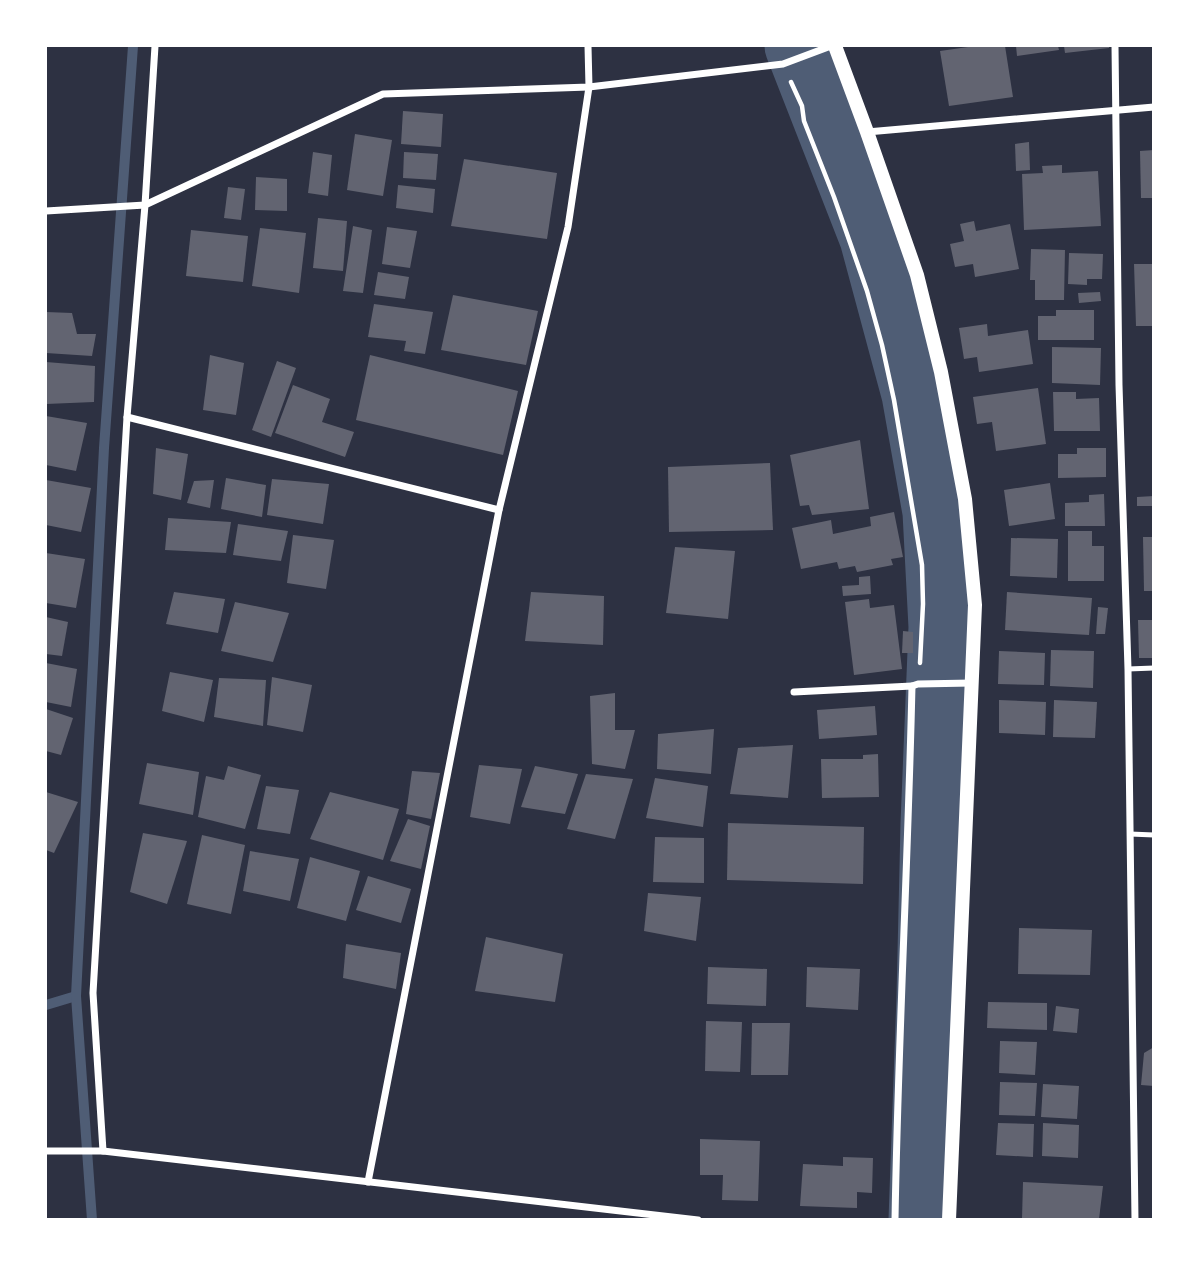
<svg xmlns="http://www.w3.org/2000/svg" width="1199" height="1265" viewBox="0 0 1199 1265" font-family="'Libre Baskerville',serif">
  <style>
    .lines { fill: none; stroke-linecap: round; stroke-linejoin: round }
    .stream { stroke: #4f5d75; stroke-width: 10 }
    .river { stroke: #4f5d75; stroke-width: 65 }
    .building { fill: #626471 }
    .path { stroke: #fff; stroke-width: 4.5 }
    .service { stroke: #fff; stroke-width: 5 }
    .minor { stroke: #fff; stroke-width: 7 }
    .secondary { stroke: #fff; stroke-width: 14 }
  </style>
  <rect width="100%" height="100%" fill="#2d3142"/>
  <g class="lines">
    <g class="stream">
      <polyline points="46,1005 76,996"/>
      <polyline points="92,1220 76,996 104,448 133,46"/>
    </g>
    <polyline class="river" points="797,46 872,238 914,394 935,512 941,627 933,824 929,996 921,1220"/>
  </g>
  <g class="building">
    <polygon points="975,46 1005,46 1013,97 949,106 940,51"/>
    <polygon points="1016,46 1058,46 1059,50 1017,56"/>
    <polygon points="1064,46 1109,46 1109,48 1065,53"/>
    <polygon points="403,111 443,114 441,147 401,144"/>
    <polygon points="355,134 392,140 383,196 347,190"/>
    <polygon points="1029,142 1030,170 1016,171 1015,144"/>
    <polygon points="1154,150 1154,198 1141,198 1140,151"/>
    <polygon points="313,152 332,155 328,196 308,193"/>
    <polygon points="404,152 438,154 436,180 403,178"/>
    <polygon points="464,159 557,173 547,239 451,226"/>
    <polygon points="1062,165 1062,173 1098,171 1101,226 1024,230 1022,174 1043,173 1042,166"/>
    <polygon points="256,177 287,179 287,211 255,210"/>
    <polygon points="398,185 435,189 433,213 396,208"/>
    <polygon points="228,187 245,189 241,220 224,218"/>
    <polygon points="318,218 347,221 343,271 313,268"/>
    <polygon points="974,221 976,231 1010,224 1019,269 975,277 973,264 955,267 950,244 964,241 960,224"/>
    <polygon points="353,226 372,230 363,293 343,291"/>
    <polygon points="387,227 417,231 410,268 382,264"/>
    <polygon points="260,228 306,233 299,293 252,286"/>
    <polygon points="191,230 248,236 243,282 186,276"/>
    <polygon points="1031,249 1065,250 1064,300 1035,300 1035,280 1030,280"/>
    <polygon points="1069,253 1103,254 1102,279 1087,279 1087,285 1068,284"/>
    <polygon points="1134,264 1154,264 1154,326 1136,326"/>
    <polygon points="378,272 409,277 405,299 374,295"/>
    <polygon points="1100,292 1101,301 1079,303 1078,293"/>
    <polygon points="453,295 538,311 526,365 441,350"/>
    <polygon points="374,304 433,312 425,354 404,351 406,341 368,337"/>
    <polygon points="1056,310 1094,310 1094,340 1038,340 1038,316 1056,316"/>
    <polygon points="46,312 72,313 77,334 96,334 92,356 46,353"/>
    <polygon points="987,324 988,336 1028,330 1033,364 979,372 977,357 964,359 959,328"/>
    <polygon points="1052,347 1101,348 1100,385 1052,383"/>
    <polygon points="210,355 244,363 236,415 203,410"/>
    <polygon points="370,355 518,391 503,455 356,420"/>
    <polygon points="277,361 296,368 271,437 252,430"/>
    <polygon points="46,362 95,366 94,402 46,404"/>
    <polygon points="293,385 330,399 322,422 354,432 345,457 275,433"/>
    <polygon points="1038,388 1046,444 996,451 992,422 977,424 973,397"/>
    <polygon points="1053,392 1076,392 1076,399 1099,398 1100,431 1054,431"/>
    <polygon points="46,416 87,423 76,471 46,465"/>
    <polygon points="860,440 869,509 812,515 809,505 800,506 790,455"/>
    <polygon points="156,448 188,454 181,500 153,494"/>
    <polygon points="1077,448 1106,448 1106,477 1058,478 1058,454 1077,454"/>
    <polygon points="770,463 773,530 669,532 668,467"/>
    <polygon points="226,478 266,485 262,517 221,509"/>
    <polygon points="272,479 329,484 323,524 267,515"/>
    <polygon points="46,480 91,488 81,532 46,525"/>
    <polygon points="214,480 210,508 187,503 194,481"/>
    <polygon points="1050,483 1055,519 1009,526 1004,490"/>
    <polygon points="1104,494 1105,526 1065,526 1065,503 1089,502 1089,495"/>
    <polygon points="1154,496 1154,506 1137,506 1137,497"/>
    <polygon points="894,512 903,557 891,559 893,565 857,572 855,566 839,569 837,562 801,569 792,528 831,520 833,534 871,526 870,517"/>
    <polygon points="168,518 231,522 226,553 165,550"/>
    <polygon points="238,524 288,531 281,561 233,555"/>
    <polygon points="1068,531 1092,531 1092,546 1104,546 1104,581 1068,581"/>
    <polygon points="293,535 334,540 326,589 287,583"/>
    <polygon points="1143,537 1154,537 1154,591 1144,591"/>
    <polygon points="1011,538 1058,539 1057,578 1010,576"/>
    <polygon points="675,547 735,551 728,619 666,613"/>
    <polygon points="46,553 85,559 76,608 46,603"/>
    <polygon points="870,576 871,594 843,596 842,586 859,585 859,577"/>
    <polygon points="174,592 225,599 218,633 166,624"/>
    <polygon points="531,592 604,596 603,645 525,641"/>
    <polygon points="1007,592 1092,598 1089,635 1005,630"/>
    <polygon points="869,599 870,608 894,605 902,669 854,675 845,602"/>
    <polygon points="235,602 289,613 273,662 221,651"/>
    <polygon points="1098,607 1108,608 1105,634 1096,634"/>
    <polygon points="46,617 68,622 62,656 46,654"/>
    <polygon points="1138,620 1154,620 1154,658 1139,658"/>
    <polygon points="903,631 913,632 913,653 902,653"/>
    <polygon points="1051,650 1094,651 1093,688 1050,686"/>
    <polygon points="999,651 1045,653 1044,685 998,684"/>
    <polygon points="46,663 77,669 71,707 46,702"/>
    <polygon points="170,672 213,680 204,722 162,711"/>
    <polygon points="272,677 312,685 303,732 267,725"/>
    <polygon points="219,678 266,680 263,726 214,717"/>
    <polygon points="615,693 615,730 635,730 625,769 592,764 590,696"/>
    <polygon points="999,700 1046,702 1045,735 999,733"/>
    <polygon points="1054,700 1097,702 1095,738 1053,737"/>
    <polygon points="875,706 877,735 819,739 817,710"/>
    <polygon points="46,709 73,718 61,755 46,751"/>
    <polygon points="714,729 711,774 657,769 658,734"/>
    <polygon points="793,745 788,798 730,794 738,748"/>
    <polygon points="878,754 879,797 822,798 821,759 863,759 863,755"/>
    <polygon points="147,763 199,772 193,815 139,804"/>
    <polygon points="479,765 522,769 510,824 470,817"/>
    <polygon points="228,766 261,775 245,829 198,817 206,776 224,780"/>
    <polygon points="535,766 578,774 565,814 521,807"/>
    <polygon points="412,771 440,773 431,819 406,814"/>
    <polygon points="586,774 633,779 615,839 567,829"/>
    <polygon points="655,778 708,786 703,827 646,818"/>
    <polygon points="266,786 299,790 290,834 257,829"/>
    <polygon points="46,792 78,802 54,853 46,850"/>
    <polygon points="330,792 399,809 383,860 310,839"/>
    <polygon points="408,819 430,826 421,869 390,861"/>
    <polygon points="728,823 864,827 863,884 727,880"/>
    <polygon points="143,833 187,841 167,904 130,892"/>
    <polygon points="202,835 245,845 231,914 187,904"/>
    <polygon points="655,837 704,838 704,883 653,882"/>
    <polygon points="250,851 299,859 290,901 243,891"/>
    <polygon points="310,857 360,871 346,921 297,908"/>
    <polygon points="368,876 411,889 401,923 356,910"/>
    <polygon points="648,893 701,897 696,941 644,931"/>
    <polygon points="1019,928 1092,930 1090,975 1018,974"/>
    <polygon points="486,937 563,954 555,1002 475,991"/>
    <polygon points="346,944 401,953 396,989 343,978"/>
    <polygon points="708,967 767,969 766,1006 707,1004"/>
    <polygon points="807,967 860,969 858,1010 806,1007"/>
    <polygon points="988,1002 1047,1003 1047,1030 987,1028"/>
    <polygon points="1056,1006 1079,1009 1077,1033 1053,1031"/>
    <polygon points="706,1021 742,1022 740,1072 705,1071"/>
    <polygon points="752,1023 790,1023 788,1075 751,1075"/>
    <polygon points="1000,1041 1037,1042 1035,1075 999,1073"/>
    <polygon points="1154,1047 1154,1086 1141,1085 1144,1053"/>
    <polygon points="1000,1082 1037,1083 1035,1116 999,1115"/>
    <polygon points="1043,1084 1079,1086 1077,1119 1041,1117"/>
    <polygon points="998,1123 1034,1124 1033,1157 996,1155"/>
    <polygon points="1043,1123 1079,1125 1078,1158 1042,1156"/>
    <polygon points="700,1139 760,1141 758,1201 722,1200 723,1175 700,1175"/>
    <polygon points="843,1157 873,1158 872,1193 857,1192 857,1208 800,1206 803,1164 843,1166"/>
    <polygon points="1023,1182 1103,1186 1099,1219 1022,1219"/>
  </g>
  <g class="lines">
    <polyline class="path" points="791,82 802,106 804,121 834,197 867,291 882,345 894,400 922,565 923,604 920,663"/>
    <g class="service">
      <polyline points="1128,669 1154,668"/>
      <polyline points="1130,834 1154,835"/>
    </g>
    <g class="minor">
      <polyline points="1115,46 1119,385 1128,669 1135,1220"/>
      <polyline points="867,132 1154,107"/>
      <polyline points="46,211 145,205 155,46"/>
      <polyline points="127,417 499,510"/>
      <polyline points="912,686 918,684 972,683"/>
      <path d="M794 692 912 686C908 864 898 1042 895 1220"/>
      <polyline points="46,1151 103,1151 698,1220"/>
      <polyline points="103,1151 93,993 127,417 145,205 383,94 589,87 783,64 831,46"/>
      <polyline points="368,1182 499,510 568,227 589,87 588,46"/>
    </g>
    <polyline class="secondary" points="835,46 867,132 917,275 941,372 965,499 975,605 949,1220"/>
  </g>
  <rect width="1199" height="1265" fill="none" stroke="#ffffff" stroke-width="94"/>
</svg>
